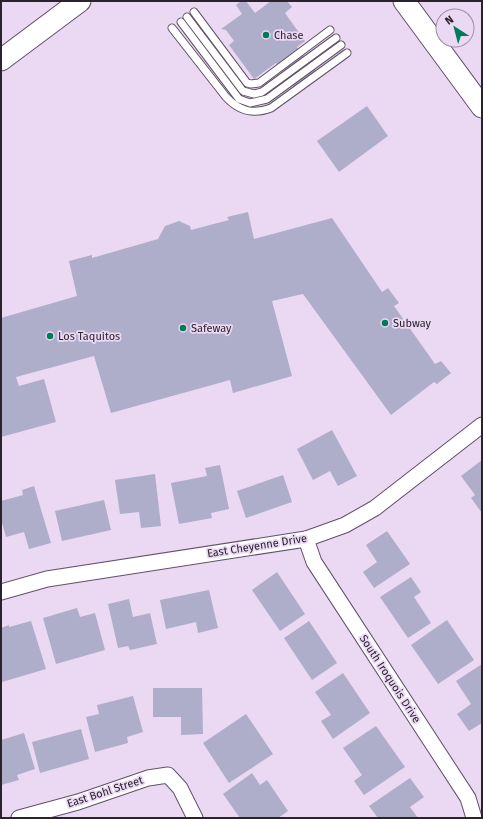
<svg xmlns="http://www.w3.org/2000/svg" width="483" height="819" viewBox="0 0 483 819" font-family="'Fira Sans',sans-serif">
  <style>
    .building { fill: #aeaecb }
    .lines { fill: none; stroke-linecap: round; stroke-linejoin: round }
    .service-casing { stroke: #615168; stroke-width: 9 }
    .minor-casing { stroke: #615168; stroke-width: 17 }
    .secondary-casing { stroke: #615168; stroke-width: 23 }
    .service { stroke: #fff; stroke-width: 7 }
    .minor { stroke: #fff; stroke-width: 15 }
    .secondary { stroke: #fff; stroke-width: 21 }
    .poi-dot { fill: #007b59; stroke: #ebd8f3; stroke-width: 1.5 }
    .labels { text-anchor: middle; dominant-baseline: central; stroke-width: 3.5; stroke-linejoin: round; paint-order: stroke }
    .poi-label { font-size: 11px; fill: #2a232d; stroke: #ebd8f3; text-anchor: start }
    .street-label { font-size: 11px; fill: #2a232d; stroke: #ebd8f3 }
  </style>
  <rect width="100%" height="100%" fill="#ebd8f3"/>
  <g class="building">
    <polygon points="241,1 246,1 255,13 271,1 287,1 292,7 285,13 305,41 297,47 316,71 294,87 276,63 254,79 229,45 234,41 226,30 221,29 242,14 236,5"/>
    <polygon points="367,106 388,136 339,172 317,141"/>
    <polygon points="248,212 254,239 332,218 382,292 388,288 399,303 394,306 435,364 441,361 451,373 437,384 434,382 391,415 303,294 272,301 292,376 233,393 230,380 111,413 94,356 16,377 19,386 44,379 56,422 1,437 1,318 77,296 69,261 92,255 92,258 158,239 165,226 179,221 190,226 191,230 229,220 227,217"/>
    <polygon points="332,430 357,476 338,486 330,471 313,480 297,449"/>
    <polygon points="482,460 482,513 471,498 475,495 461,476"/>
    <polygon points="220,465 229,509 211,513 212,518 179,524 171,483 207,476 205,468"/>
    <polygon points="155,474 161,526 141,528 139,512 120,514 115,480"/>
    <polygon points="283,475 292,502 246,518 237,491"/>
    <polygon points="34,486 51,543 29,549 24,532 6,537 1,519 1,501 23,495 22,490"/>
    <polygon points="104,500 111,530 62,541 55,511"/>
    <polygon points="387,531 410,564 374,588 363,572 377,562 366,545"/>
    <polygon points="277,572 305,614 280,631 252,590"/>
    <polygon points="411,577 421,592 414,597 431,623 408,638 380,597"/>
    <polygon points="209,590 218,628 198,633 196,622 166,629 160,600"/>
    <polygon points="129,599 133,617 150,613 157,644 130,650 128,646 118,648 108,604"/>
    <polygon points="77,608 80,617 95,613 105,650 56,664 43,618"/>
    <polygon points="447,620 474,660 438,684 411,645"/>
    <polygon points="31,621 46,669 2,682 1,628 9,625 9,627"/>
    <polygon points="309,621 337,663 312,680 284,638"/>
    <polygon points="482,664 482,723 469,731 457,714 471,704 456,681"/>
    <polygon points="343,673 370,713 333,739 321,721 331,715 315,692"/>
    <polygon points="153,688 202,688 203,734 181,735 181,717 153,717"/>
    <polygon points="133,696 143,732 127,737 128,743 95,752 86,717 99,714 97,705"/>
    <polygon points="246,714 273,754 229,783 203,743"/>
    <polygon points="376,726 405,767 364,795 354,781 362,775 343,748"/>
    <polygon points="81,729 89,759 40,773 32,742"/>
    <polygon points="24,733 35,769 17,775 19,780 1,785 1,740"/>
    <polygon points="252,773 260,785 267,780 288,811 278,818 240,818 223,794"/>
    <polygon points="410,778 424,797 410,807 418,818 378,818 369,806"/>
  </g>
  <g class="lines">
    <defs>
      <g id="service">
        <polyline points="194,12 247,83 251,84 259,83 330,30"/>
        <polyline points="187,17 243,91 254,94 262,92 336,38"/>
        <polyline points="181,22 239,99 250,103 267,99 341,45"/>
        <path d="M172 28 226 97C239 111 253 115 271 108L347 53"/>
      </g>
      <g id="minor">
        <polyline points="306,539 314,562 468,798 474,818"/>
        <polyline points="1,592 47,579 306,539 345,525 375,508 482,425"/>
        <polyline points="19,818 78,802 148,778 168,775 180,788 195,818"/>
      </g>
      <g id="secondary">
        <polyline points="404,1 482,107"/>
        <polyline points="1,60 80,1"/>
      </g>
    </defs>
    <use href="#service" class="service-casing"/>
    <use href="#minor" class="minor-casing"/>
    <use href="#secondary" class="secondary-casing"/>
    <use href="#service" class="service"/>
    <use href="#minor" class="minor"/>
    <use href="#secondary" class="secondary"/>
  </g>
  <g class="poi-dot">
    <circle cx="266" cy="35" r="4"/>
    <circle cx="385" cy="323" r="4"/>
    <circle cx="183" cy="328" r="4"/>
    <circle cx="50" cy="336" r="4"/>
  </g>
  <g class="labels">
    <g class="poi-label">
      <text x="274" y="35">Chase</text>
      <text x="393" y="323">Subway</text>
      <text x="191" y="328">Safeway</text>
      <text x="58" y="336">Los Taquitos</text>
    </g>
    <g class="street-label">
      <text transform="translate(257 546) rotate(-9)">East Cheyenne Drive</text>
      <text transform="translate(390 679) rotate(57)">South Iroquois Drive</text>
      <text transform="translate(105 792) rotate(-18)">East Bohl Street</text>
    </g>
  </g>
  <rect width="483" height="819" fill="none" stroke="#2a232d" stroke-width="4"/>
  <g transform="translate(455 28) rotate(324)"><circle r="19" fill="#ebd8f3" stroke="#9e90a4"/>
  <path d="M0-3L7 15L0 10L-7 15Z" fill="#007b59"/>
  <text y="-6" font-size="11" font-weight="bold" text-anchor="middle" fill="#2a232d">N</text>
  </g>
</svg>
